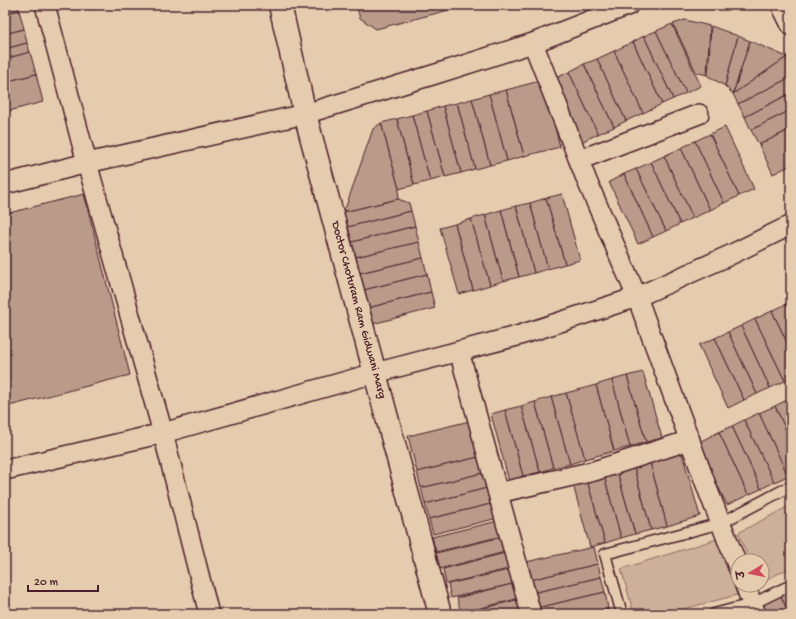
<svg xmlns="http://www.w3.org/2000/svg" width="796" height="619" viewBox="0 0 796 619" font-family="'Gochi Hand','Playpen Sans Deva',sans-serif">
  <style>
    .green { fill: #cdb099; stroke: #8c6862 }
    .building { fill: #ba9b8a; stroke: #4a1f2b }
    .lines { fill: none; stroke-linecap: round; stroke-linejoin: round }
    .service-casing { stroke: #4a1f2b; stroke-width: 13 }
    .minor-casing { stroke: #4a1f2b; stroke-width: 22 }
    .tertiary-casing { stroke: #4a1f2b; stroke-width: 25 }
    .service { stroke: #e6ccae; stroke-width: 10 }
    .minor { stroke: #e6ccae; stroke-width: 19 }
    .tertiary { stroke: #e6ccae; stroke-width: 22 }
    .labels { text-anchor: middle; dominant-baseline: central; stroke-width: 3; stroke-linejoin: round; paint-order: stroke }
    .street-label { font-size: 12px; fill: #4a1f2b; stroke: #e6ccae }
  </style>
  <rect width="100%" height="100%" fill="#e6ccae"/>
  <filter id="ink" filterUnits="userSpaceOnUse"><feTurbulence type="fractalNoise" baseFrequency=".025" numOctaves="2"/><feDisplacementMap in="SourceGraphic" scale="8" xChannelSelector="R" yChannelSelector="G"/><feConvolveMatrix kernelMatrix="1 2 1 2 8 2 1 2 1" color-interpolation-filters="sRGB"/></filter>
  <g filter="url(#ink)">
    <g class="green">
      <polygon points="791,505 791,567 762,582 762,561 750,561 738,533"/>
      <polygon points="717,539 737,595 664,614 634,614 621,569"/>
    </g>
    <g class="building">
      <polygon points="5,5 18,5 19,10 5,14"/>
      <polygon points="356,5 468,5 376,29 360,18"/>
      <polygon points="19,10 24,29 5,34 5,14"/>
      <polygon points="685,20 710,26 707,75 696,72 673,24"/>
      <polygon points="672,24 701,86 686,93 656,31"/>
      <polygon points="711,26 738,36 725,86 708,76"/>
      <polygon points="24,29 27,43 5,49 5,34"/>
      <polygon points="656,31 686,93 673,99 644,36"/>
      <polygon points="644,36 673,99 662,104 633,42"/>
      <polygon points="738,36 750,41 733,94 725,86"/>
      <polygon points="750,41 787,57 733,94"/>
      <polygon points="633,42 662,104 643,113 614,51"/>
      <polygon points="27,43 30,52 5,59 5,49"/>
      <polygon points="614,51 643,113 626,121 597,59"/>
      <polygon points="30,52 36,74 5,82 5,59"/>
      <polygon points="787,57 791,65 791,77 738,104 733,94"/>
      <polygon points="597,59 626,121 614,127 584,64"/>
      <polygon points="584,64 614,127 598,134 569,72"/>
      <polygon points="569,72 598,134 581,142 551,80"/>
      <polygon points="36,74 43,102 5,112 5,82"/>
      <polygon points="791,77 791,93 745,117 738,104"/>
      <polygon points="543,80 560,147 524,156 506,90"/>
      <polygon points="506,90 524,156 507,161 489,94"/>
      <polygon points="791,93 791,110 751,130 745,117"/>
      <polygon points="489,94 507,161 490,165 472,99"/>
      <polygon points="472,99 490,165 475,169 457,103"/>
      <polygon points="457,103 475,169 461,173 443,106"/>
      <polygon points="443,106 461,173 445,177 427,111"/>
      <polygon points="791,110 791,129 759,145 751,130"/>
      <polygon points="427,111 445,177 430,181 412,115"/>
      <polygon points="412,115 430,181 414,185 397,119"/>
      <polygon points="397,119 414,185 399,189 381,123"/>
      <polygon points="381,123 399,189 398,199 344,212 373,129"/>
      <polygon points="725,127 754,189 739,196 710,134"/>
      <polygon points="791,129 791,165 773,174 759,145"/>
      <polygon points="710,134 739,196 724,203 695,141"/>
      <polygon points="695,141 724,203 710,210 681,148"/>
      <polygon points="681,148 710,210 693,218 664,156"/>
      <polygon points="664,156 693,218 680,224 651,162"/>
      <polygon points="651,162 680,224 666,231 636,169"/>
      <polygon points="636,169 666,231 653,237 624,174"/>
      <polygon points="624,174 653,237 638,244 609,182"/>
      <polygon points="84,194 130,375 5,407 5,214"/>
      <polygon points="562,194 580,260 565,264 546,198"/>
      <polygon points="546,198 565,264 548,269 530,203"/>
      <polygon points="398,199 409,203 411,211 348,227 344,212"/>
      <polygon points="530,203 548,269 534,273 516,206"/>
      <polygon points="516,206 534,273 519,277 501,210"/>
      <polygon points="501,210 519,277 503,281 485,215"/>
      <polygon points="411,211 415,226 352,242 348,227"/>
      <polygon points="485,215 503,281 490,285 471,219"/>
      <polygon points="471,219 490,285 473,290 455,224"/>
      <polygon points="455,224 473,290 459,294 440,228"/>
      <polygon points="415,226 419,242 356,257 352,242"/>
      <polygon points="419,242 423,258 360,273 356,257"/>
      <polygon points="423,258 427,274 364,290 360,273"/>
      <polygon points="427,274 431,292 368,308 364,290"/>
      <polygon points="431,292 435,308 372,324 368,308"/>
      <polygon points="791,302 791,315 786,304"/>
      <polygon points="786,304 791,315 791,351 772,311"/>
      <polygon points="772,311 791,351 791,378 785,381 755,319"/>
      <polygon points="755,319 785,381 770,388 741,326"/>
      <polygon points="741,326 770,388 757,394 728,332"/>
      <polygon points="728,332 757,394 744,400 715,338"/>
      <polygon points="715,338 744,400 728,408 699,345"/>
      <polygon points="643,372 662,438 646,442 627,376"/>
      <polygon points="627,376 646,442 630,447 612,380"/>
      <polygon points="612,380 630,447 614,451 596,385"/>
      <polygon points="596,385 614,451 585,459 566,393"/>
      <polygon points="566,393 585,459 570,464 551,397"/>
      <polygon points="551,397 570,464 553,468 535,402"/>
      <polygon points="791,398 791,441 775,406"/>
      <polygon points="535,402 553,468 540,472 521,406"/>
      <polygon points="521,406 540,472 523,476 505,410"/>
      <polygon points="775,406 791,441 791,474 788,476 759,413"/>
      <polygon points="505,410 523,476 509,481 491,414"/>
      <polygon points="759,413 788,476 774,482 744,420"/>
      <polygon points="474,420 483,456 417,472 408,436"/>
      <polygon points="744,420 774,482 761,489 732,426"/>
      <polygon points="732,426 761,489 748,495 719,432"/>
      <polygon points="719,432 748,495 727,505 697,443"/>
      <polygon points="681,450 700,516 667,526 649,459"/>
      <polygon points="483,456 487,472 421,488 417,472"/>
      <polygon points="649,459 667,526 651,530 633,464"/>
      <polygon points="633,464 651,530 635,534 616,468"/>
      <polygon points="616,468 635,534 621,538 603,472"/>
      <polygon points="487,472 491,487 425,504 421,488"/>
      <polygon points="603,472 621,538 605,543 586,477"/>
      <polygon points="586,477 605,543 590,547 572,481"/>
      <polygon points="491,487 495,503 429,519 425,504"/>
      <polygon points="495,503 498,518 433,534 429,519"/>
      <polygon points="498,521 502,536 436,552 432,537"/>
      <polygon points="502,537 505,552 439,569 436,553"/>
      <polygon points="594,547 598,564 530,580 526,562"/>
      <polygon points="509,552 512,568 446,584 443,569"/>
      <polygon points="598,564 601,577 533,593 530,580"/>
      <polygon points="513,569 517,583 451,598 448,584"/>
      <polygon points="601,577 605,592 537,608 533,593"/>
      <polygon points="516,583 520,598 461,613 457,598"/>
      <polygon points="791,586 791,614 789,614 779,592"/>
      <polygon points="605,592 608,609 589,614 538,614 537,608"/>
      <polygon points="779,592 789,614 762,614 757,602"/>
      <polygon points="520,599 524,614 461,614"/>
      <polygon points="608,609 609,614 589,614"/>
    </g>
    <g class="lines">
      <defs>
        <g id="service">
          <polyline points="622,614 605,554 721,523 791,486"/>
          <polyline points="714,614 752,604 791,585"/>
        </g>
        <g id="minor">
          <polyline points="45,5 87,163 163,433 209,614"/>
          <polyline points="781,5 791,25"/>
          <polyline points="533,43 587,181 637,297 709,493 738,567"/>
          <polyline points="579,160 699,114"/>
          <polyline points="5,184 87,163 305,114 439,73 533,43 629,5"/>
          <polyline points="459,351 531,614"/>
          <polyline points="5,470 163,433 375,373 517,336 637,297 728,256 791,225"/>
          <polyline points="498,493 594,471 690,440"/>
          <polyline points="745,585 756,614"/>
        </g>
        <g id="tertiary">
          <path id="s1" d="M280 5 305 114 440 614"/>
        </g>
      </defs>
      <use href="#service" class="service-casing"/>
      <use href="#minor" class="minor-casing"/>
      <use href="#tertiary" class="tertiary-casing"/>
      <use href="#service" class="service"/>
      <use href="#minor" class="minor"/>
      <use href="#tertiary" class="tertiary"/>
    </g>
  </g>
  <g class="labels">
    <g class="street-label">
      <text stroke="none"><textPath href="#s1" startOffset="315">Doctor Choturam Ram Gidwani Marg</textPath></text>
    </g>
  </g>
  <rect width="796" height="619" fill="none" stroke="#e6ccae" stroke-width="20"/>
  <rect x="10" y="10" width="776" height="599" fill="none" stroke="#4a1f2b" stroke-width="1.5" filter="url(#ink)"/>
  <g transform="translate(750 573) rotate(260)"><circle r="19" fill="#e6ccae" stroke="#a8877a"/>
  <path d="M0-3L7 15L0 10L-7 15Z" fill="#d1495b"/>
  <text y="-6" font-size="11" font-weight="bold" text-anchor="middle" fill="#4a1f2b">उ</text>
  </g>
  <path d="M28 585v6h70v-6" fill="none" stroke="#4a1f2b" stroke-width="2"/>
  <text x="34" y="585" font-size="12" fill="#4a1f2b" stroke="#e6ccae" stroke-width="3" paint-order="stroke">20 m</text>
</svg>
